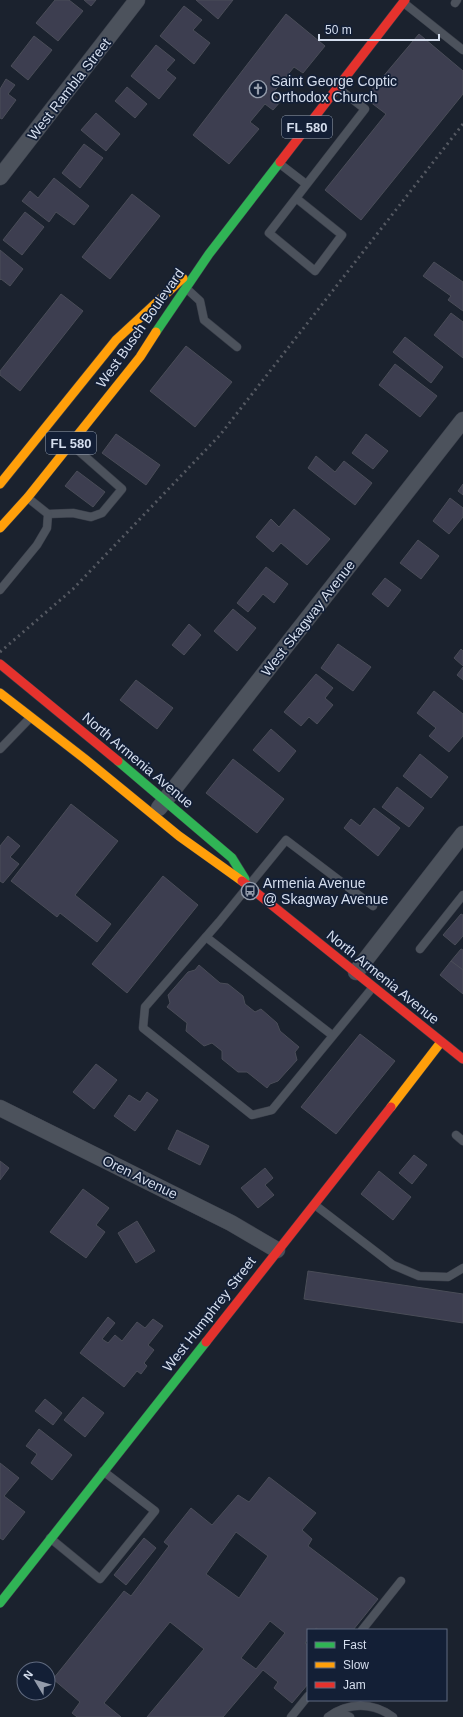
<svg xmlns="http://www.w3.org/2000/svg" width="463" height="1717" viewBox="0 0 463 1717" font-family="Arial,sans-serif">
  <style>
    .building { fill: #3d3e50; stroke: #4a4d58; fill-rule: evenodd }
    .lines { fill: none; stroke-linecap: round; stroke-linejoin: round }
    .lane-casing { stroke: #393e49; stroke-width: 9 }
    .street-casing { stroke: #393e49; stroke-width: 17 }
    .fast-casing { stroke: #393e49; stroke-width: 10 }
    .slow-casing { stroke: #393e49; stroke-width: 10 }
    .jam-casing { stroke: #393e49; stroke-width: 10 }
    .lane { stroke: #4c525c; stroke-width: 8 }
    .street { stroke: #4c525c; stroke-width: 16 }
    .fast { stroke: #30b455; stroke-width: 9 }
    .slow { stroke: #ff9f0a; stroke-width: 9 }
    .jam { stroke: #e5322d; stroke-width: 9 }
    .rail { stroke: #555962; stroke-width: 3; stroke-dasharray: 2 4; stroke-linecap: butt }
    .labels { text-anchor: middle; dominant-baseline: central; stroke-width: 3.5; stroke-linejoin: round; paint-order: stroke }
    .shield { fill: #131f36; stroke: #9ba5b7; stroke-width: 1 }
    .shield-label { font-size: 13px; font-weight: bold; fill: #d5deee }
    .poi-label { font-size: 14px; fill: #d5deee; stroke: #131f36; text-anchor: start }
    .street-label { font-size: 14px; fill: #d5deee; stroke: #131f36 }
  </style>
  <rect width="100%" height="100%" fill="#1b222e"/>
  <g class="building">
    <polygon points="55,0 69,0 83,11 58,41 36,23"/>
    <polygon points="84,0 96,0 91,6"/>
    <polygon points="196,0 233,0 218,19"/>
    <polygon points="184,6 202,20 193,30 210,43 194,64 160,36"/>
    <polygon points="286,14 325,46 303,73 294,67 272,94 281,101 273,110 265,104 250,122 259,129 229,164 193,135"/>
    <polygon points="419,34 463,71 463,94 361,220 325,190 386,114 365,98"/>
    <polygon points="34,36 52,50 28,80 11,66"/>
    <polygon points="156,45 175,60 166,70 176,78 159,99 131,76"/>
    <polygon points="6,79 15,85 8,94 16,100 2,119 0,118 0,89"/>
    <polygon points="127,87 147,104 135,118 115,101"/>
    <polygon points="96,113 120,134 106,151 81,130"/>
    <polygon points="84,144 103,158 80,188 62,173"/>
    <polygon points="54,178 89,206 74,225 56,212 49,222 22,201 30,191 38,198"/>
    <polygon points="132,194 160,216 110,279 82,257"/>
    <polygon points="25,212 44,227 22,255 3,240"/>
    <polygon points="0,250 23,269 10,286 1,279 0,280"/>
    <polygon points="434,262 463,282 463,311 448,300 451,296 423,276"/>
    <polygon points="61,294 83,311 20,391 0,375 0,371"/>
    <polygon points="451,313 463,322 463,358 434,335"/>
    <polygon points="405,337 443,367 431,383 393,352"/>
    <polygon points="186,346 232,382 195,427 150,391"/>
    <polygon points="395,364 437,396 420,417 379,385"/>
    <polygon points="116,434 160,465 146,485 102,453"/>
    <polygon points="366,434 388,451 373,469 352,453"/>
    <polygon points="316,456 335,472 344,461 372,483 355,505 308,468"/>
    <polygon points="77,471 105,492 93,507 65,486"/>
    <polygon points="463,484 463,495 458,491"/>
    <polygon points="450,498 463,508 463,517 449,534 433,521"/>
    <polygon points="294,509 330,539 307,565 281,543 273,552 256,537 271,519 279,527"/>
    <polygon points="418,540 439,556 421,579 400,563"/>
    <polygon points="266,567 288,584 274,603 263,594 248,612 237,603"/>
    <polygon points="385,578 401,590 388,607 372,594"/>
    <polygon points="233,609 256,628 237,651 214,631"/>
    <polygon points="189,624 201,635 184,655 172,645"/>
    <polygon points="338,644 371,667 353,691 321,668"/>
    <polygon points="461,649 463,651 463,666 454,658"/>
    <polygon points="463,667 463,680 457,675"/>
    <polygon points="316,674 333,688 325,698 333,705 317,724 309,717 301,726 284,712"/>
    <polygon points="136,680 173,708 157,729 120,700"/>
    <polygon points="434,691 463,714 463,736 449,752 429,736 436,728 417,713"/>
    <polygon points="271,729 296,751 279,772 253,750"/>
    <polygon points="420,754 448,777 431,798 403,776"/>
    <polygon points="233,759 284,799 257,833 206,793"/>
    <polygon points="397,787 424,808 409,827 382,807"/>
    <polygon points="71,804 118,841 75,895 111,924 97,942 60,913 57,917 11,881"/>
    <polygon points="374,808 400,828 378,856 344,828 351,819 360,826"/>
    <polygon points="8,836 20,846 10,857 19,864 3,883 0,881 0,846"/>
    <polygon points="163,876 198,905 127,993 92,964"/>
    <polygon points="461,914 463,915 463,936 455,945 443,935"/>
    <polygon points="461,949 463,950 463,970 451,961"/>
    <polygon points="451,961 463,970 463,994 440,975"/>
    <polygon points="199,965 220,983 228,984 243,996 245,1004 255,1012 261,1009 277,1023 280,1031 299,1047 295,1052 297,1060 278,1081 270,1084 267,1088 247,1072 238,1072 222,1059 222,1051 212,1043 204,1046 186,1031 187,1023 167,1007 170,1003 168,995 188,972 195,970"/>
    <polygon points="360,1034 395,1061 336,1134 301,1107"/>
    <polygon points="96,1064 117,1080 94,1109 73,1092"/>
    <polygon points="147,1092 158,1100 135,1131 114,1116 129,1095 140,1102"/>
    <polygon points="177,1130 209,1146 200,1165 168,1149"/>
    <polygon points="414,1155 427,1165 412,1184 399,1173"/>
    <polygon points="0,1161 9,1168 0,1180"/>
    <polygon points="265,1168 273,1178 265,1185 274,1195 258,1208 241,1188"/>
    <polygon points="379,1171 411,1197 393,1220 361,1194"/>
    <polygon points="83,1189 109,1208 96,1225 105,1232 86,1258 50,1232"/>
    <polygon points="137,1221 155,1251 136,1263 118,1233"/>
    <polygon points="308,1271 463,1294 463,1323 304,1299"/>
    <polygon points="108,1317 115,1323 102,1339 108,1343 115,1335 122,1341 137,1322 145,1328 153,1319 163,1326 148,1345 154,1350 144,1363 147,1366 141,1374 137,1371 124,1387 80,1353"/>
    <polygon points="83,1397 104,1413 85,1437 64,1420"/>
    <polygon points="45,1399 62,1413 53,1425 35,1411"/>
    <polygon points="39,1429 72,1455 52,1480 31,1463 37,1454 26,1446"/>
    <polygon points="0,1463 19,1478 4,1496 25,1512 3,1540 0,1538"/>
    <path d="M269 1477 316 1513 302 1530 312 1539 308 1546 378 1599 353 1630H319L316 1628 315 1630H308V1639L305 1643 308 1645V1684L292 1703 274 1688 278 1682 263 1670 223 1717H147L204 1649 170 1622 104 1703 121 1717H77L72 1713 80 1702 53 1679 124 1591 131 1596 169 1546 164 1542 191 1508 212 1525 238 1495 249 1502ZM236 1532 268 1556 239 1598 206 1574ZM270 1621 285 1633 256 1669 241 1658Z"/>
    <polygon points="144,1538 156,1548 126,1585 114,1575"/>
  </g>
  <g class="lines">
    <defs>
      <g id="lane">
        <polyline points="404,3 463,50"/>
        <polyline points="455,3 457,0"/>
        <polyline points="280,164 306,184"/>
        <polyline points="296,198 342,235 315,271 269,233 365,109 338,88"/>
        <polyline points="187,289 200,301 204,320 237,347"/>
        <polyline points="48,514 73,513 91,517 102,513 122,489 72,445"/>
        <polyline points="0,590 37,545 47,528 48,514 28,498"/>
        <polyline points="0,749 30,718"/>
        <polyline points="206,937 332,1035"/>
        <polyline points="420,949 463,895"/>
        <polyline points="373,987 272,1110 252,1115 143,1028 145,1007 219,922 286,840 373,906"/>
        <polyline points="456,1135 463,1141"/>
        <polyline points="315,1205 393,1265 419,1276 448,1277 463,1268"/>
        <polyline points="50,1538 100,1579 155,1511 103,1471"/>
        <polyline points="362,1630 401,1581"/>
        <polyline points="335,1714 344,1714 350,1717"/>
        <polyline points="291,1717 308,1696"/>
        <path d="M328 1717C348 1702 373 1702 393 1717"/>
      </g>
      <g id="street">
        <polyline points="0,177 137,0"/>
        <polyline points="159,808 463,420"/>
        <polyline points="356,972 463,834"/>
        <polyline points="0,1108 231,1223 277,1250"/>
      </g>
      <g id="fast">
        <polyline points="156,332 209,254 280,162"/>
        <polyline points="118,761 232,858 245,879"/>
        <polyline points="0,1603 206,1342"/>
      </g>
      <g id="slow">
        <polyline points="0,484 116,340 183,278"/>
        <polyline points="0,528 28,497 140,357 156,332"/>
        <polyline points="0,693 85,759 179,836 242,881"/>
        <polyline points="391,1107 441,1042"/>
      </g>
      <g id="jam">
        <polyline points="280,162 405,0"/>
        <polyline points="0,664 118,761"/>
        <polyline points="242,881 463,1059"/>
        <polyline points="206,1342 391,1107"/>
      </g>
    </defs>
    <use href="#lane" class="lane-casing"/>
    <use href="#street" class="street-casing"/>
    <use href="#fast" class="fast-casing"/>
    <use href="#slow" class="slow-casing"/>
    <use href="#jam" class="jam-casing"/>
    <use href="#lane" class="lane"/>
    <use href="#street" class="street"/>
    <use href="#fast" class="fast"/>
    <use href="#slow" class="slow"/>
    <use href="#jam" class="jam"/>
    <polyline class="rail" points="0,652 73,589 220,435 463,124"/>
  </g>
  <defs>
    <symbol id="church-ring" viewBox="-11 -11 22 22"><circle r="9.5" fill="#131f36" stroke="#949cab" stroke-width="1.5"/><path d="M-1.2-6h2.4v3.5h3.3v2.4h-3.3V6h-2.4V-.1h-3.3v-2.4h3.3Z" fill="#949cab"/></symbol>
    <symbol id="bus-ring" viewBox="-11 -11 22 22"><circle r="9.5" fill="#131f36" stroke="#949cab" stroke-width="1.5"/><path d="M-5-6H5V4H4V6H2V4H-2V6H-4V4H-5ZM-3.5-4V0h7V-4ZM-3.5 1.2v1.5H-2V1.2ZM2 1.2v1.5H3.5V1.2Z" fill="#949cab"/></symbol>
  </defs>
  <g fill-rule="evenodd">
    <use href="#church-ring" x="248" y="79" width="20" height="20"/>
    <use href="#bus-ring" x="240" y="881" width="20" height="20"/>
  </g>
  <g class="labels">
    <g class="shield">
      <rect x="282" y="116" width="50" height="22" rx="3"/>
      <rect x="46" y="432" width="50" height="22" rx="3"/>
    </g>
    <g class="shield-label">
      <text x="307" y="127">FL 580</text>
      <text x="71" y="443">FL 580</text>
    </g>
    <g class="poi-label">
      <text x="271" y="81">Saint George Coptic<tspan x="271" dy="16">Orthodox Church</tspan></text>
      <text x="263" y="883">Armenia Avenue<tspan x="263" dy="16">@ Skagway Avenue</tspan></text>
    </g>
    <g class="street-label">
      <text transform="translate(69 89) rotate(-52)">West Rambla Street</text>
      <text transform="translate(140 328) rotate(-55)">West Busch Boulevard</text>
      <text transform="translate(308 618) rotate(-52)">West Skagway Avenue</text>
      <text transform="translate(138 760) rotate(40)">North Armenia Avenue</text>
      <text transform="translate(383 977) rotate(39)">North Armenia Avenue</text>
      <text transform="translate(140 1177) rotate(26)">Oren Avenue</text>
      <text transform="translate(209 1314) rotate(-52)">West Humphrey Street</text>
    </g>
  </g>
  <rect x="307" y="1629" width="140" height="72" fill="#131f36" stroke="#616b80"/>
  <rect x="315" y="1642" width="20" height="6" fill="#30b455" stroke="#616b80"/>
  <text x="343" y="1649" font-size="12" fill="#d5deee">Fast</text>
  <rect x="315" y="1662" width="20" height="6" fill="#ff9f0a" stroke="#616b80"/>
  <text x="343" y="1669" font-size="12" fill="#d5deee">Slow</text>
  <rect x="315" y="1682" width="20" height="6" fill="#e5322d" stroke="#616b80"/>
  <text x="343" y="1689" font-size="12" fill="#d5deee">Jam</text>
  <g transform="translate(36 1681) rotate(308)"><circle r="19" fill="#131f36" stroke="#616b80"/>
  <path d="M0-3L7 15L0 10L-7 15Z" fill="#949cab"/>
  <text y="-6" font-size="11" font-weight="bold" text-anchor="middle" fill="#d5deee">N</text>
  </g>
  <path d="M319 34v6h120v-6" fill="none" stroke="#d5deee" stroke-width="2"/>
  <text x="325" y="34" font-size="12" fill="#d5deee" stroke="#131f36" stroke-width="3" paint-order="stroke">50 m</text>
</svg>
